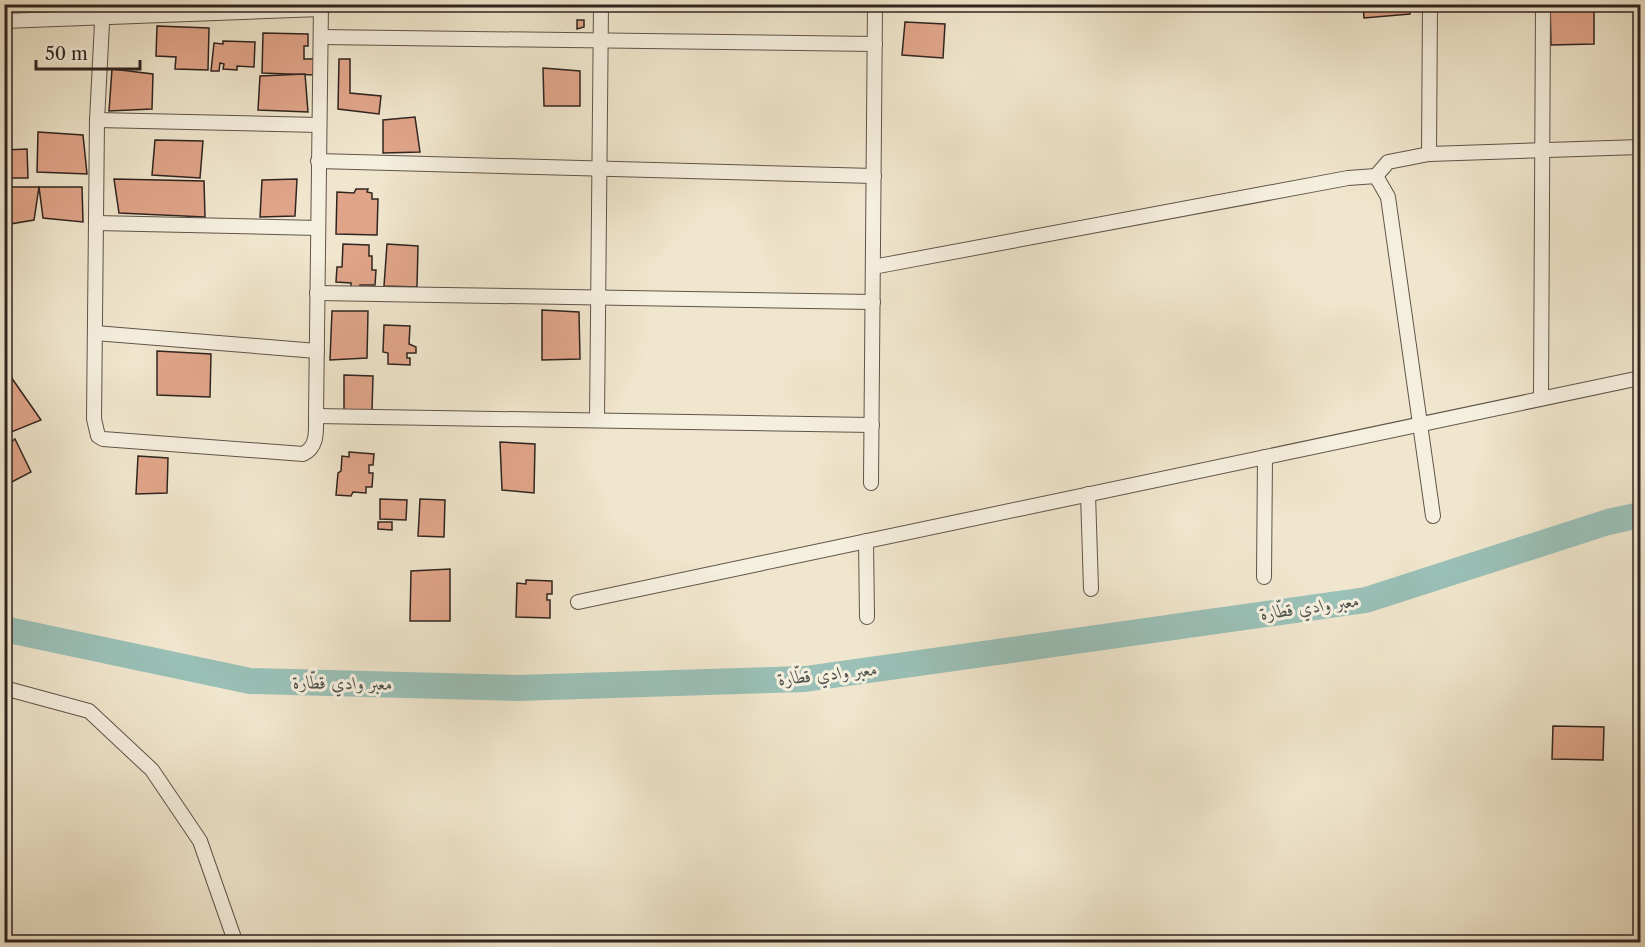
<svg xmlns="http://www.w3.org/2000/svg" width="1645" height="947" viewBox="0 0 1645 947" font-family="'Libre Caslon Text',Amiri,serif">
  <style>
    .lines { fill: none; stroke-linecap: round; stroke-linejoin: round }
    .river { stroke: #9ac0b7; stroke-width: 26 }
    .building { fill: #e0a589; stroke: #302420; stroke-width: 1.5 }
    .street-casing { stroke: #60544b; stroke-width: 16 }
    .street { stroke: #f5efde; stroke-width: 14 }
    .labels { text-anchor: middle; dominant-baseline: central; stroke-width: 6; stroke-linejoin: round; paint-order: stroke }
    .water-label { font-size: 18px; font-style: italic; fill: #50534d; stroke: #f5efde }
  </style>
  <rect width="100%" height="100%" fill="#f0e6cd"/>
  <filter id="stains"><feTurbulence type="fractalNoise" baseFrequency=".00333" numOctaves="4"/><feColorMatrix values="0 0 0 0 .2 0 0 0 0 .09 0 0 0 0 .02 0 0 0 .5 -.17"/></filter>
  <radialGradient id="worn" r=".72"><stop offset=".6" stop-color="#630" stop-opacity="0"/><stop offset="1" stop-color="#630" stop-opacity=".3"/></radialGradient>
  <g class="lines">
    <polyline class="river" points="4,629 250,681 517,688 805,679 1366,600 1608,522 1640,515"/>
  </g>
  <g class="building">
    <rect x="46" y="4" width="41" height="5"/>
    <polygon points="1363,4 1411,4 1410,14 1364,18"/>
    <polygon points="1550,4 1594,4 1594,44 1551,45"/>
    <polygon points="577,20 584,20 584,27 577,29"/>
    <polygon points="905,22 945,24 943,58 902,55"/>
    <polygon points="157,26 209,28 208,70 175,69 176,57 156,56"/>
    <polygon points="263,33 308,34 308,46 304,46 304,59 315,59 315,75 262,73"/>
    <polygon points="223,41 255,42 254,67 237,66 237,70 223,69 224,64 220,63 219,71 211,71 214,43 223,44"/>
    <polygon points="339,59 350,59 350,93 381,96 379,114 338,109"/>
    <polygon points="543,68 580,71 580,106 544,106"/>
    <polygon points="112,69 153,74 152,109 109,111"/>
    <polygon points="305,74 308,112 258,110 260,76"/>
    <polygon points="415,117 420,152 383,153 383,120"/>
    <polygon points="38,132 83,135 87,174 37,172"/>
    <polygon points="155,140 203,141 200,178 152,175"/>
    <polygon points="27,149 28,178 4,178 4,150"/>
    <polygon points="114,179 204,181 205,217 119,213"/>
    <polygon points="297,179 295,216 260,217 262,180"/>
    <polygon points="4,187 39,187 34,220 4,225"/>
    <polygon points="39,187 82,187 83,222 43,218"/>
    <polygon points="356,189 368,189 367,192 372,193 372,199 378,199 377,235 336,234 337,192 354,193"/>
    <polygon points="4,233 10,283 4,286"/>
    <polygon points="343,244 369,245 369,256 372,256 372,270 376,270 375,285 360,285 360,288 351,288 351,283 336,282 337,267 342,267"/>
    <polygon points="387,244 418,246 417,287 384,286"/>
    <polygon points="542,310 579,312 580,359 542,360"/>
    <polygon points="332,311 368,311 367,358 330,360"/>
    <polygon points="384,325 410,326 409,344 416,347 416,353 407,353 407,358 410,358 410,365 388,364 388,353 383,352"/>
    <polygon points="157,351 211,354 210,397 157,395"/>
    <polygon points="4,367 41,420 4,435"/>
    <polygon points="344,375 373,376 372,410 344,410"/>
    <polygon points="15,439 31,472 4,486 4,448"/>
    <polygon points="500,442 535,444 534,493 502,490"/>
    <polygon points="349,452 374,454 373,465 369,465 369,473 373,473 372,487 366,487 366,493 353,492 351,496 336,495 338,473 341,471 342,456 349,457"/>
    <polygon points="138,456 168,458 167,493 136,494"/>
    <polygon points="380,499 407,500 406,520 380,519"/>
    <polygon points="420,499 445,500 444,537 418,536"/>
    <polygon points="378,522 392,522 392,530 378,529"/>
    <polygon points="450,569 450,621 410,621 411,571"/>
    <polygon points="526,580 552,581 552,594 547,594 547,600 550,600 550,618 516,617 517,583 526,584"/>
    <polygon points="1553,726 1604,727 1603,760 1552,759"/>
  </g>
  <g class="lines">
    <defs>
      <g id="street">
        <path d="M103 4 97 120 94 419 98 436 103 439 303 454C318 447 316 431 316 416L321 4"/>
        <polyline points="4,21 321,9"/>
        <polyline points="321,37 875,44"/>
        <polyline points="97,120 319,125"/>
        <polyline points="1429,154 1430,4"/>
        <polyline points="318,161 874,176"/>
        <polyline points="1376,176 1388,162 1429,154 1640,147"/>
        <polyline points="96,223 318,228"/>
        <polyline points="873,267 1348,178 1376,176 1388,197 1433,516"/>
        <polyline points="317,293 873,302"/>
        <polyline points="95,333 317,351"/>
        <polyline points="1541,398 1543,4"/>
        <polyline points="316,416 872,425"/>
        <polyline points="597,420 601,4"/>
        <polyline points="871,483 875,4"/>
        <polyline points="1088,494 1091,589"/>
        <polyline points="866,541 867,617"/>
        <polyline points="1264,577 1265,457"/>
        <polyline points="578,602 1640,378"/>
        <polyline points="4,688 89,711 152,770 200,841 234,938 233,942"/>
      </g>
    </defs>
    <use href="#street" class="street-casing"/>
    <use href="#street" class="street"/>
  </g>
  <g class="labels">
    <g class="water-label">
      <text transform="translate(1310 607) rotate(-8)">معبر وادي قطّارة</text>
      <text transform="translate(828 674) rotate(-6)">معبر وادي قطّارة</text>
      <text transform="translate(343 683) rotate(1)">معبر وادي قطّارة</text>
    </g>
  </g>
  <rect width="1645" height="947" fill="none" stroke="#f0e6cd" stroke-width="24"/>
  <rect x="6" y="6" width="1633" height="935" fill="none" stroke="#302420" stroke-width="3"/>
  <rect x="12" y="12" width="1621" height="923" fill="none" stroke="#302420" stroke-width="1.5"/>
  <path d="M36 60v9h104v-9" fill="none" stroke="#302420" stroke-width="3"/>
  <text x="45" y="60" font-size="18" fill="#302420" stroke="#f5efde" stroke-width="4.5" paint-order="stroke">50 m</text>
  <rect width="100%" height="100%" filter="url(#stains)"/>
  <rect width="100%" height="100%" fill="url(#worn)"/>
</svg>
